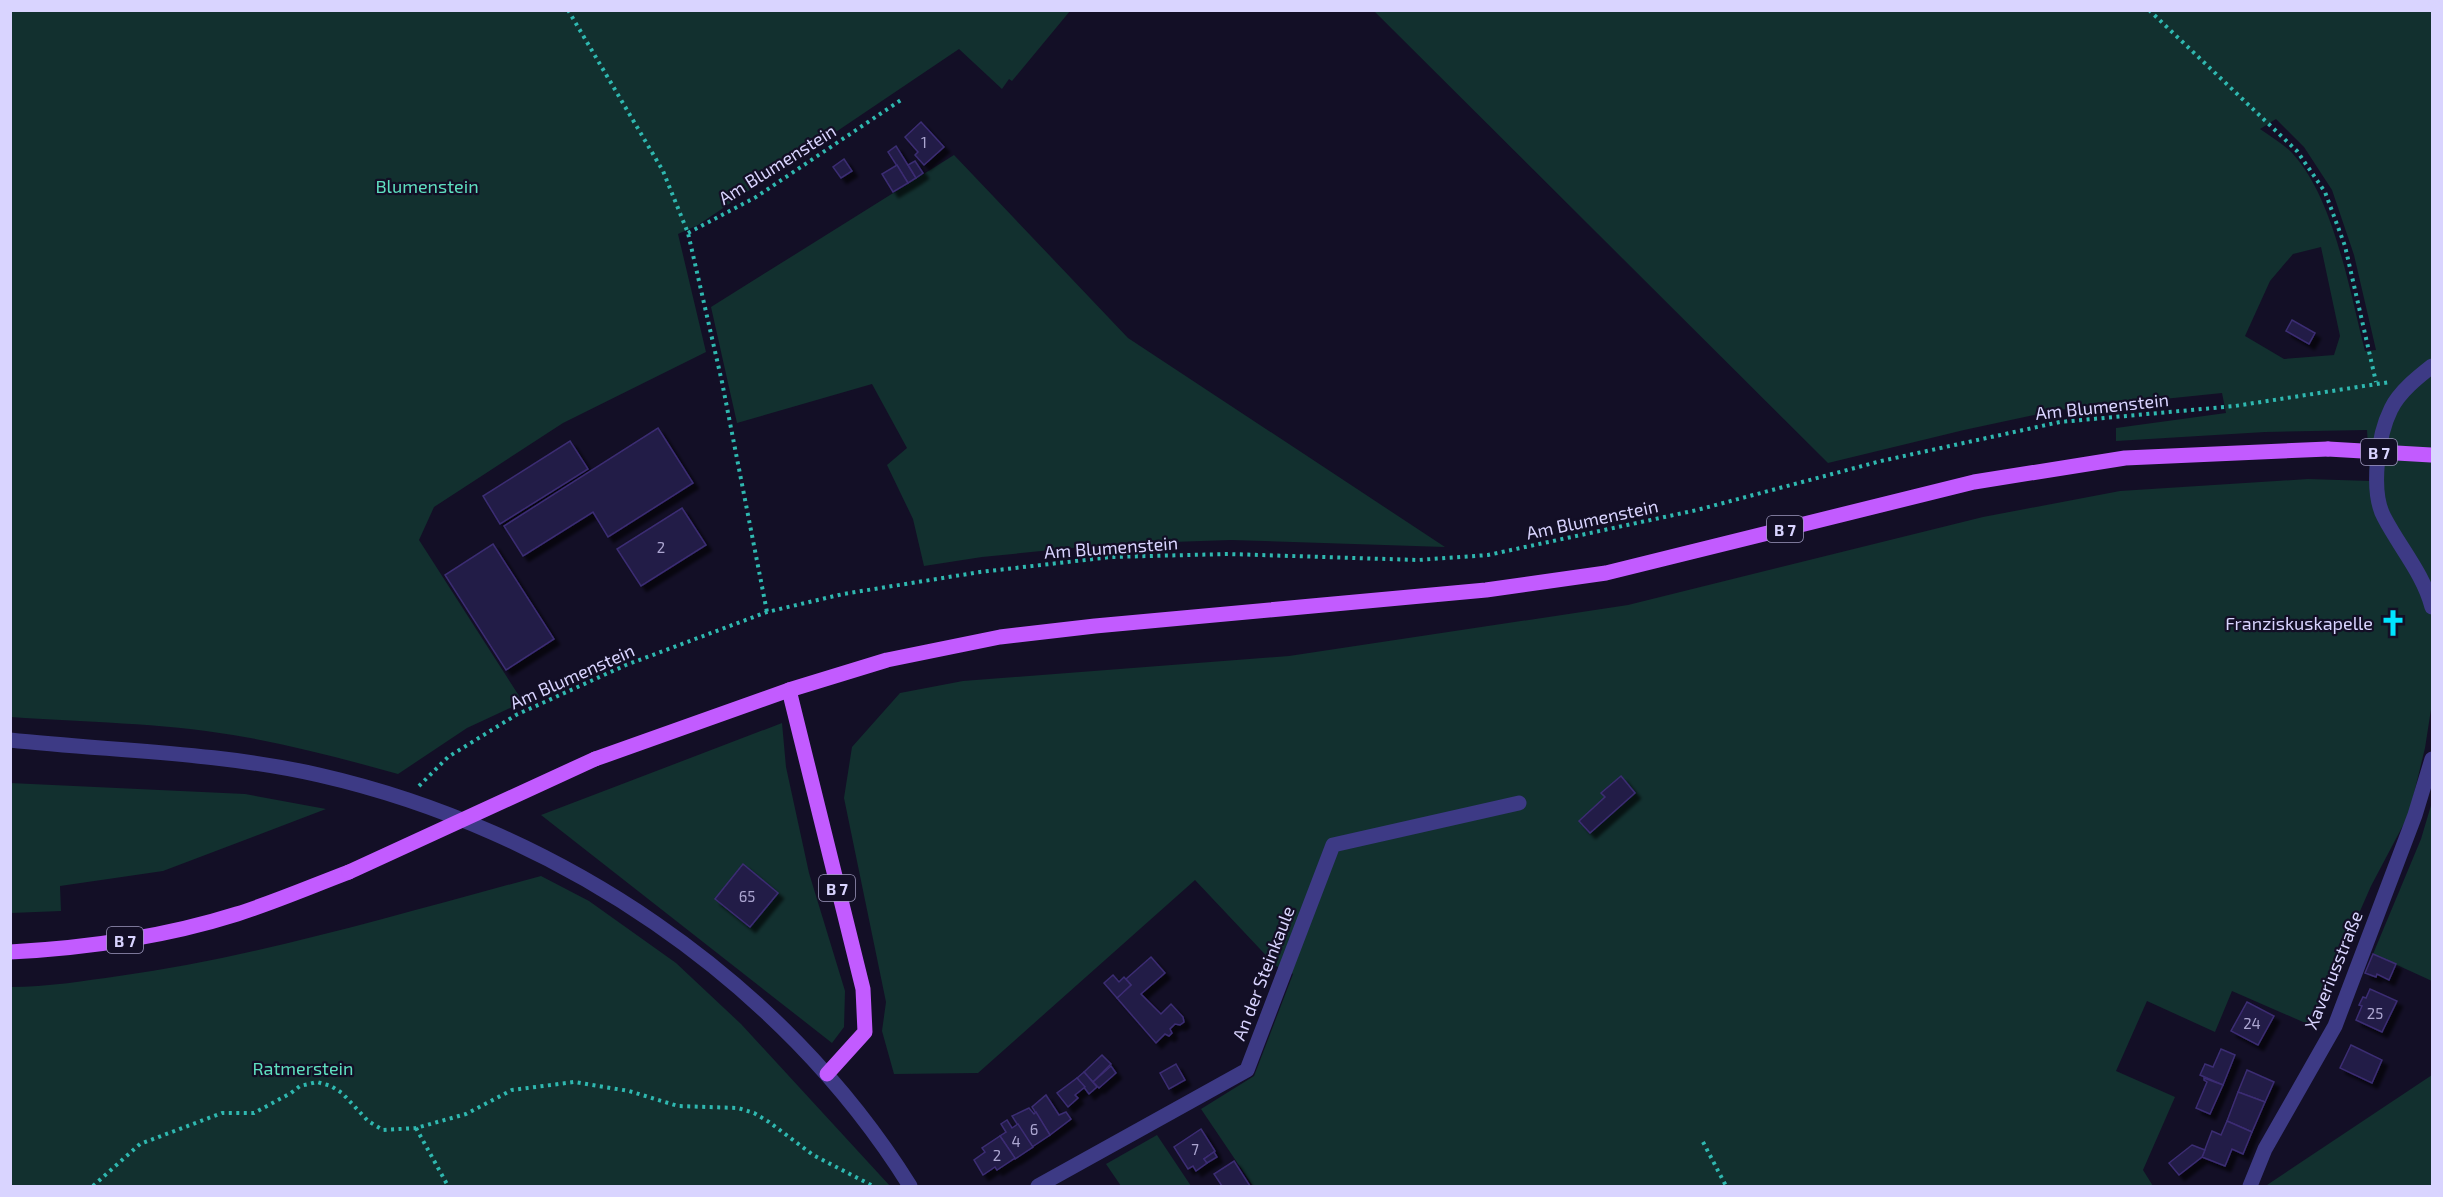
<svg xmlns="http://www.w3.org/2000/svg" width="2443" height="1197" viewBox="0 0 2443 1197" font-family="'Exo 2',sans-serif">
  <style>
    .green { fill: #12302f; fill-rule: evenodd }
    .building { fill: #241b47; stroke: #3b2d73; stroke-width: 1.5; filter: url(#shadow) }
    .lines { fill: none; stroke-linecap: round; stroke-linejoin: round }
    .path { stroke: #2fb8b0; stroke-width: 4; stroke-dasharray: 3 4.5; stroke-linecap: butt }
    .minor { stroke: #3d3a85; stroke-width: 15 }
    .major { stroke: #c25bff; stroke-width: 15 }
    .major-bridge { stroke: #c25bff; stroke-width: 15 }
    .labels { text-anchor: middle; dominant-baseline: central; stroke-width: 4.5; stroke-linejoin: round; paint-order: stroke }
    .number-label { font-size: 15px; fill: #aca6d1 }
    .shield { fill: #130f26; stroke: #9e99be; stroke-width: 1.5 }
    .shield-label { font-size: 16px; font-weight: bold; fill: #d9d4ff }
    .street-label { font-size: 18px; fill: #d9d4ff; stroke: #130f26 }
    .park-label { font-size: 18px; fill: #5fe0c0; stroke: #130f26 }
    .poi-label { font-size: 18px; fill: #d9d4ff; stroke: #130f26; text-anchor: end }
  </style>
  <defs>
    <filter id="shadow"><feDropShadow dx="5.5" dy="5.5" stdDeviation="1.5" flood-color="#0009"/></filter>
  </defs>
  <rect width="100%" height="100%" fill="#130f26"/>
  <g class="green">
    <path d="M10 11 11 10 1070 11 1012 81 1009 79 1002 89 959 49 698 225 678 234 706 352 563 423 434 507 419 540 523 702 467 728 398 774C344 759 289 744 233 735 162 723 83 722 11 717Z"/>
    <path d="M1374 11H2432V703L2425 748 2409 814 2371 886 2310 1025 2232 991 2215 1032 2147 1001 2116 1071 2175 1097 2143 1170 2153 1186H1253L1201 1109 1254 1076 1293 974 1276 966 1195 880 978 1073 894 1074 882 1031 886 1002 844 798 852 747 900 693 963 681 1289 656 1628 605 1983 517 2120 491 2308 479 2370 481 2367 430 2265 432 2116 441V428L2226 413 2222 393 2057 410 1964 430 1828 463ZM2276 119 2304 147 2332 190 2354 255 2376 350 2365 351C2350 292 2334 199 2293 154 2284 144 2271 137 2260 129ZM2321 247 2340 336 2334 355 2284 359 2245 336 2270 281 2293 254Z"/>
    <polygon points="954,155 1128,338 1445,547 1231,540 1112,544 982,557 924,566 913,519 887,465 907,448 872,384 737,423 711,307"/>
    <polygon points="782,723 786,767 809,873 845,991 844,1027 832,1043 541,815"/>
    <polygon points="10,783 245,794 326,809 163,871 60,886 61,911 11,913"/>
    <polygon points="2432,802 2432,981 2373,954 2421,839"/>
    <path d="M541 876 589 901 676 963 741 1024 890 1186H11V987C47 987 83 981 119 976 262 956 402 913 541 876Z"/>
    <polygon points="2432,1075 2432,1186 2266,1186 2267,1185"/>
    <polygon points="1157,1135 1191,1186 1121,1186 1106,1164"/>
  </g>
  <g class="building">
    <polygon points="921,122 944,147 924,165 915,155 918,152 905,137"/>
    <polygon points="896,146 916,178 908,183 888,152"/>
    <polygon points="844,159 852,171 841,178 833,167"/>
    <polygon points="915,161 923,173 916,178 908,165"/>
    <polygon points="897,165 908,183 893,192 882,174"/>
    <polygon points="2292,320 2315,333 2309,344 2286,331"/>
    <polygon points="658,428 693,483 608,537 593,512 523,556 504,526"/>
    <polygon points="570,441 588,469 500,524 483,496"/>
    <polygon points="682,508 706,545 641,586 617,549"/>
    <polygon points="493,544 554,639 506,670 445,575"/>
    <polygon points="1621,776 1635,793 1590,833 1579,821 1605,797 1601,793"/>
    <polygon points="743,864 778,893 750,927 715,899"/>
    <polygon points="2373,954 2396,964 2389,980 2377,974 2376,977 2365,973"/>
    <polygon points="1151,957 1165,973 1141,994 1161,1014 1171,1004 1183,1017 1184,1022 1180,1025 1175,1024 1170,1029 1172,1033 1169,1036 1165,1034 1156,1043 1117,998 1131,985 1126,979"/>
    <polygon points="1113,975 1119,982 1124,977 1131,985 1117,998 1104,983"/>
    <polygon points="2370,989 2397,1001 2382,1032 2356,1020 2362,1006 2359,1005 2363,997 2366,998"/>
    <polygon points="2247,1002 2274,1016 2258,1045 2231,1031"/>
    <polygon points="2351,1045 2382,1060 2372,1083 2340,1068"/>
    <polygon points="2221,1049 2235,1055 2223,1085 2200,1075 2205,1064 2213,1067"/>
    <polygon points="1102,1055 1111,1064 1093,1082 1084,1072"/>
    <polygon points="1176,1064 1185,1080 1169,1089 1160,1073"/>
    <polygon points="1111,1066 1116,1073 1099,1088 1093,1082"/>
    <polygon points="2247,1070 2274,1082 2265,1102 2238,1092"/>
    <polygon points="1084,1072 1097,1087 1089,1094 1077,1078"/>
    <polygon points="1077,1078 1085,1087 1075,1095 1078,1098 1068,1107 1057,1093"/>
    <polygon points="2204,1078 2223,1085 2210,1114 2196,1108 2207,1082 2204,1080"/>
    <polygon points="2238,1092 2265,1102 2252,1132 2227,1121"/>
    <polygon points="1046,1095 1059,1115 1066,1112 1071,1119 1050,1135 1032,1107"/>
    <polygon points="1029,1108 1034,1114 1036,1112 1050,1135 1032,1147 1012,1116"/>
    <polygon points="1007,1120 1012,1128 1018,1124 1033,1147 1015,1159 1000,1136 1006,1132 1001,1124"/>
    <polygon points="2227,1121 2252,1132 2243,1154 2232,1149 2225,1166 2202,1157 2212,1131 2221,1135"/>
    <polygon points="1201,1129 1215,1151 1204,1159 1207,1163 1196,1171 1193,1166 1188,1169 1174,1147"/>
    <polygon points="1000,1136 1015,1158 997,1170 995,1167 983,1175 974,1160 985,1152 982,1148"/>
    <polygon points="2192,1145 2205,1150 2202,1157 2179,1175 2169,1163"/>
    <polygon points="1214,1152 1217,1157 1207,1163 1204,1159"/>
    <polygon points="1234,1161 1250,1186 1222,1186 1214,1174"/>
  </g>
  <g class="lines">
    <g class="path">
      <polyline points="568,10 663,171 688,233 722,382 767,612"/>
      <polyline points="2149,10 2297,151 2325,192 2345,246 2376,382"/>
      <polyline points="688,233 756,197 901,100"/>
      <polyline points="419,786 448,757 516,715 626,665 767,612 843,594 980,572 1111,557 1228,554 1418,560 1488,555 1697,510 1881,461 2060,422 2235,406 2390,382"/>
      <polyline points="416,1128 448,1186"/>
      <polyline points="1703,1142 1726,1186"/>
      <polyline points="93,1186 140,1144 222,1113 254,1113 291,1093 300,1086 317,1082 331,1086 342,1093 368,1121 383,1130 416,1128 466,1114 512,1090 574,1082 629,1091 678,1106 738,1108 754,1113 769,1122 813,1155 873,1186"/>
    </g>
    <g class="minor">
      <path d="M2432 366C2418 377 2399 392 2391 409 2378 435 2370 491 2384 517 2400 548 2423 573 2432 607"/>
      <path d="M10 740C113 751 218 752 319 775 556 829 781 979 910 1186"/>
      <polyline points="1038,1186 1247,1070 1333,845 1519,803"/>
      <polyline points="2250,1186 2265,1149 2335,1026 2415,815 2432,759"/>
    </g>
    <g class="major">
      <polyline points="789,690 863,989 865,1032 827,1074"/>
      <polyline points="595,759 789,690 887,660 1000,637 1095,626 1486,590 1606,573 1974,482 2125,458 2328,449"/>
      <path d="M10 952C87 948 164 937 237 914 275 902 312 886 349 872"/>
    </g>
    <g class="major-bridge">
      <polyline points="2328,449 2431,455"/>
      <polyline points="349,872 595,759"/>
    </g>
  </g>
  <defs>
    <symbol id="church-bare" viewBox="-9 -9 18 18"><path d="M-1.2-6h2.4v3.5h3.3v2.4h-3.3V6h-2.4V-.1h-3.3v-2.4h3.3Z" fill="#00e5ff" stroke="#130f26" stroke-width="2.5" paint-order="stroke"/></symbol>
  </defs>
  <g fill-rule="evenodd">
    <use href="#church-bare" x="2374" y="604" width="38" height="38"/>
  </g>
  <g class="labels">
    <g class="number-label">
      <text x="924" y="142">1</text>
      <text x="661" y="547">2</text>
      <text x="747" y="896">65</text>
      <text x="2375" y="1013">25</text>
      <text x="2252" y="1023">24</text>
      <text x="1034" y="1129">6</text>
      <text x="1016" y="1141">4</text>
      <text x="1195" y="1149">7</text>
      <text x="997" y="1155">2</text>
    </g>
    <g class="shield">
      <rect x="2361" y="439" width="36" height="26" rx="4.5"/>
      <rect x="1767" y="516" width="36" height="26" rx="4.5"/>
      <rect x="819" y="875" width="36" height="26" rx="4.5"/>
      <rect x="107" y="927" width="36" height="26" rx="4.5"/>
    </g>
    <g class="shield-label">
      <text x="2379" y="452">B 7</text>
      <text x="1785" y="529">B 7</text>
      <text x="837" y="888">B 7</text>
      <text x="125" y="940">B 7</text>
    </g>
    <g class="street-label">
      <text transform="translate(777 164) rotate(-32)">Am Blumenstein</text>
      <text transform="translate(2102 406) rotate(-6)">Am Blumenstein</text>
      <text transform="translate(1592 519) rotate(-12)">Am Blumenstein</text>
      <text transform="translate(1111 547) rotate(-4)">Am Blumenstein</text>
      <text transform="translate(572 676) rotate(-24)">Am Blumenstein</text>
      <text transform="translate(2333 970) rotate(-68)">Xaveriusstraße</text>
      <text transform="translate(1263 973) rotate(-69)">An der Steinkaule</text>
    </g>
    <g class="park-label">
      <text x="427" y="186">Blumenstein</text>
      <text x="303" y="1068">Ratmerstein</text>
    </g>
    <g class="poi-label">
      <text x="2373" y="623">Franziskuskapelle</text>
    </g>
  </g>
  <rect width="2443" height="1197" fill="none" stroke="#d9d4ff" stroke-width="24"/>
</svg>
